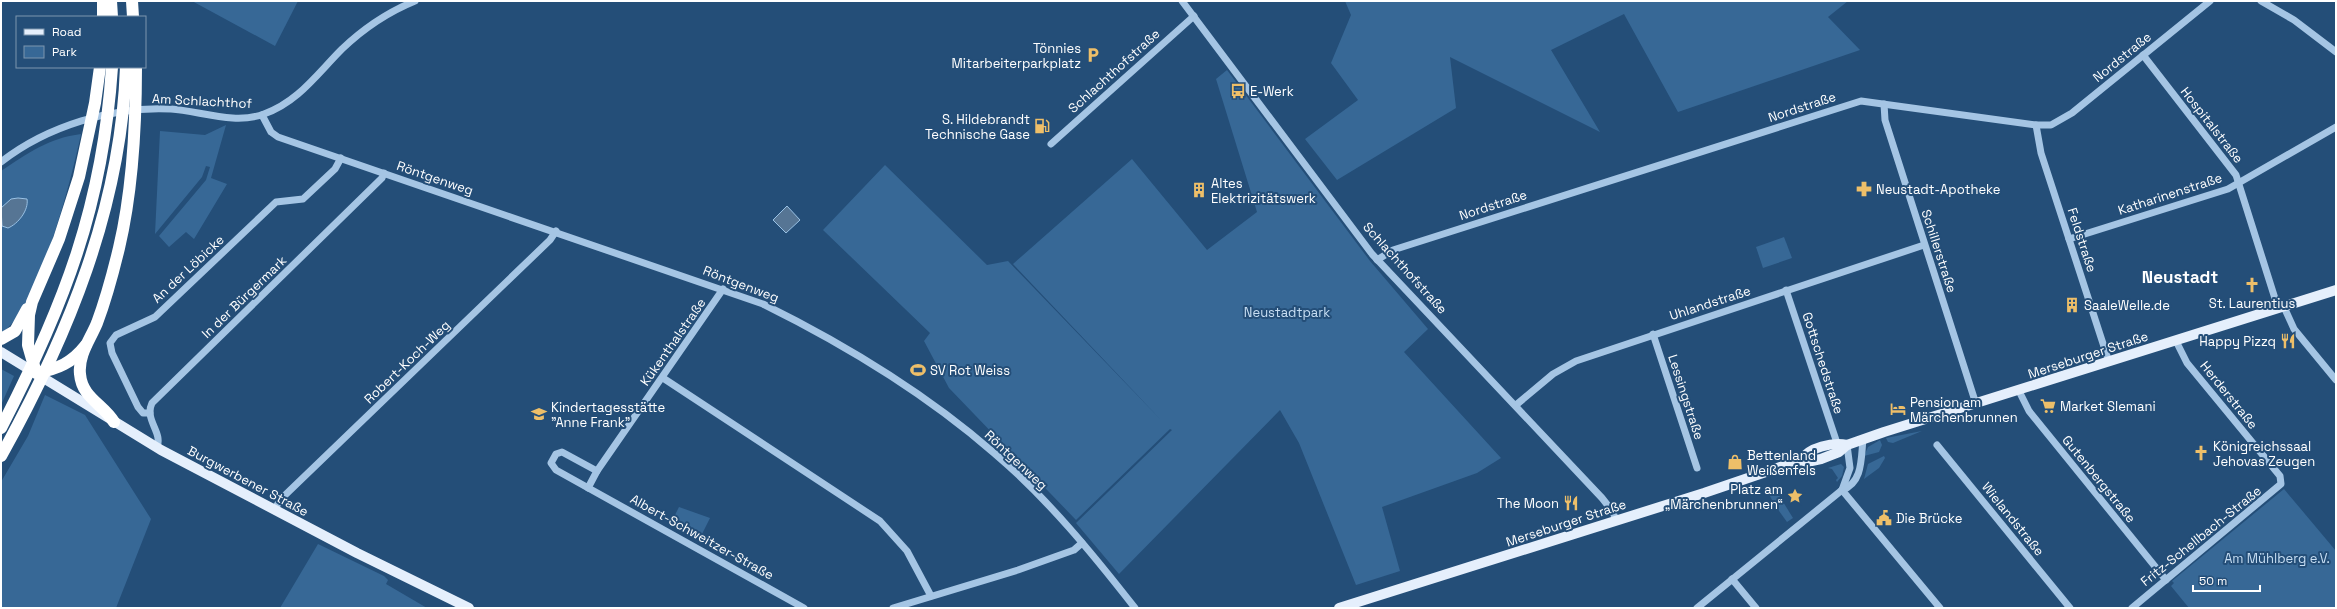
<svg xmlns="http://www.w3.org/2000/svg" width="2337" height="609" viewBox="0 0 2337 609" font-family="'Space Grotesk',sans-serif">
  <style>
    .green { fill: #376896 }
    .water { fill: #567594; stroke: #99c1e4 }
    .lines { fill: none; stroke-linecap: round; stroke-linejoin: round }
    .minor { stroke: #a5c5e4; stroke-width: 7 }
    .major { stroke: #e5effc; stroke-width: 10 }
    .highway { stroke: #fff; stroke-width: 12 }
    .labels { text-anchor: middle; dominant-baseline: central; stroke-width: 4; stroke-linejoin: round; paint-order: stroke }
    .poi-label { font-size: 13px; fill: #fff; stroke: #244e78; text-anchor: start }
    .street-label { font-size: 13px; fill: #fff; stroke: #244e78 }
    .park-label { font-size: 13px; fill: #c7def3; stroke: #244e78 }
    .district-label { font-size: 17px; font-weight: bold; fill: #fff; stroke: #244e78 }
  </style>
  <rect width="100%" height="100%" fill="#244e78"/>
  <g class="green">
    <polygon points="192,1 298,1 275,46"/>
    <polygon points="1345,1 1848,1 1828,17 1860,50 1678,112 1624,14 1551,50 1600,132 1450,57 1456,108 1337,180 1305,139 1358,100 1331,63 1351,15"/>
    <polygon points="1227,70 1370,261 1428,329 1404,352 1501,458 1477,473 1382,507 1400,571 1356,585 1299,443 1280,410 1119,574 1076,523 1172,430 1170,429 1076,520 949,388 924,341 930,333 823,230 885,165 987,265 1008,261 1162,421 1013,264 1132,159 1207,250 1257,212 1216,79"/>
    <polygon points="226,125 211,178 227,184 194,239 186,232 169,247 159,236 206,180 210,167 206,166 202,177 155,234 160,131 205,135"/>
    <path d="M81 134C72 177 38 312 1 333V171C28 153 49 138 81 134Z"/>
    <polygon points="1784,237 1792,258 1763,268 1756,247"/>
    <polygon points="1,369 14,376 1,405"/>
    <polygon points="45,395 85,415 151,519 116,608 1,608 1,482 28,436"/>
    <polygon points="1922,431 1893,443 1888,442 1886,438"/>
    <polygon points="1880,440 1882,445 1879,452 1864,456 1868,447"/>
    <polygon points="1884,456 1885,458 1879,468 1864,479 1868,464"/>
    <polygon points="1841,464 1844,467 1842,476 1837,482 1836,480 1838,478 1832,469 1828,468"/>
    <polygon points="1766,488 1775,489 1793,518 1787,522 1774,504"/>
    <polygon points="2284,489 2336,551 2336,608 2189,608 2171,586 2174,583 2172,581"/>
    <polygon points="679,507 710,518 702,534 673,519"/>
    <polygon points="318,544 384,576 388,580 386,584 427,608 280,608"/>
  </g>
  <g class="water">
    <path d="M18 198 27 199C29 210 18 224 8 228L2 226 1 208 11 199Z"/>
    <polygon points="787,206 800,220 786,233 773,220"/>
  </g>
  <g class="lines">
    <g class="minor">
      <polyline points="1182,1 1372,254 1602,498 1613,512 1616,521"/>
      <polyline points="2261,1 2294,20 2336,52"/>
      <polyline points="2143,55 2236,175 2278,308"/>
      <polyline points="1884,104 1885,120 1976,404"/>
      <path d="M262 115 271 132 278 137 763 304C846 345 924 392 994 453 1047 498 1092 553 1135 608"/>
      <polyline points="2036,125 2041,153 2109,362"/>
      <polyline points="1051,144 1194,16"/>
      <path d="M1 162C47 126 113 106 171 109 200 111 235 125 264 114 298 102 317 74 342 49 363 29 388 12 415 1"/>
      <polyline points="2069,239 2228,189 2336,127"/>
      <polyline points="1377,260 1393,250 1861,101 2036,125 2051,125 2072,113 2210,1"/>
      <polyline points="1786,290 1837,443"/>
      <polyline points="2284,307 2294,329 2336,380"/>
      <polyline points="1653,334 1697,468"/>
      <polyline points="663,378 880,521 907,551 931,596"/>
      <polyline points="2019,391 2029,411 2166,580"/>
      <polyline points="1516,405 1553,374 1576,361 1924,245"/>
      <polyline points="150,413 143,413 138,407 112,353 110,343 116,335 155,317 276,202 303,199 335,169 341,158"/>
      <polyline points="1937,445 2070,608"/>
      <path d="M157 447C163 432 144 420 152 403L382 178 384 173"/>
      <polyline points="597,471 562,452 556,454 551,463 556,470 804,608"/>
      <polyline points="588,488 597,471 723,289"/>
      <polyline points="1842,490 1940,608"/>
      <polyline points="1842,490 1850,468 1847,445"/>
      <polyline points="274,510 281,499 550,240 556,231"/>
      <polyline points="1732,579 1756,608"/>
      <polyline points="893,608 1018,570 1074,550 1082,543"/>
      <path d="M1697 608 1842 490C1863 483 1861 458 1863 439"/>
      <polyline points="2132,608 2281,484 2280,476 2187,363 2176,341"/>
    </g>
    <g class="major">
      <polyline points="1,352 161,450 357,553 469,608"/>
      <path d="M1801 460C1809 447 1833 442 1847 445"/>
      <polyline points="1339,608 1704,493 1801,460 1807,462 1821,459 1839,452 1847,445 1884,432 2336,290"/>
    </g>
    <g class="highway">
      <polyline points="103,1 103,17"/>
      <polyline points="111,1 112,17"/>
      <polyline points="132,1 133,17"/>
      <polyline points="1,339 15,331 27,309"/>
      <path d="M86 345C72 363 58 369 36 373L28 345 29 315 32 302 59 239 79 177 95 103 100 67"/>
      <path d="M114 422C103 404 82 398 80 374 78 355 90 340 97 323 106 299 113 273 119 248 133 189 136 127 136 67"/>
      <path d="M1 428C64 306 103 205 112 67"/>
      <path d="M1 456C68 336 121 207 126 67"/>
    </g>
  </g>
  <defs>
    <symbol id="parking-bare" viewBox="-9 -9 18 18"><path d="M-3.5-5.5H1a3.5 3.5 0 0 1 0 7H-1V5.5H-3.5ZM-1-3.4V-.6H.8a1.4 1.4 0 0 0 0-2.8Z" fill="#eebf69" stroke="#244e78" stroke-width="2.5" paint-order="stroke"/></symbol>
    <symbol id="bus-bare" viewBox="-9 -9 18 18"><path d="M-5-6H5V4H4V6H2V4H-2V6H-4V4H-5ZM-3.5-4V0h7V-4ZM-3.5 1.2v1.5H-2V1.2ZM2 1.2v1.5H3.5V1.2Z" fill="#eebf69" stroke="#244e78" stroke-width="2.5" paint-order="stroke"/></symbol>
    <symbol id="fuel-bare" viewBox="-9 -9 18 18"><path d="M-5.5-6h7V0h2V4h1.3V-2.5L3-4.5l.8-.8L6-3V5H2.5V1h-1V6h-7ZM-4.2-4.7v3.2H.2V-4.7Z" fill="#eebf69" stroke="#244e78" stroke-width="2.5" paint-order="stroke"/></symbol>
    <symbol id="pharmacy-bare" viewBox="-9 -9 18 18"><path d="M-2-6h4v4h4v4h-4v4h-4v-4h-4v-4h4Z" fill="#eebf69" stroke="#244e78" stroke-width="2.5" paint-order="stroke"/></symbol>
    <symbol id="building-bare" viewBox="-9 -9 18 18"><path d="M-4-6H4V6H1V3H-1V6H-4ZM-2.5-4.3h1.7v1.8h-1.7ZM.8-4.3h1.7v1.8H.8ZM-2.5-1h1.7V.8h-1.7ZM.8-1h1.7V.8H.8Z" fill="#eebf69" stroke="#244e78" stroke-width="2.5" paint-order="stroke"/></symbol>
    <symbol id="church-bare" viewBox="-9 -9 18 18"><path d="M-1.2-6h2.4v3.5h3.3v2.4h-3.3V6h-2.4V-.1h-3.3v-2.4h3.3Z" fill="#eebf69" stroke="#244e78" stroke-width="2.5" paint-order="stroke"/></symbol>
    <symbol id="restaurant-bare" viewBox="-9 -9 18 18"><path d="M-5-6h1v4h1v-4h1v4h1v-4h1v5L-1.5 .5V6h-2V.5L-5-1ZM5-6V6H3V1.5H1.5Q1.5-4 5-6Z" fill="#eebf69" stroke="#244e78" stroke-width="2.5" paint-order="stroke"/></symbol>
    <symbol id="stadium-bare" viewBox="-9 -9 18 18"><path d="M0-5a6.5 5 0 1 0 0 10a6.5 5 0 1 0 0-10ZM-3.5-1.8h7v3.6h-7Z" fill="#eebf69" stroke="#244e78" stroke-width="2.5" paint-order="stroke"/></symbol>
    <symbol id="supermarket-bare" viewBox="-9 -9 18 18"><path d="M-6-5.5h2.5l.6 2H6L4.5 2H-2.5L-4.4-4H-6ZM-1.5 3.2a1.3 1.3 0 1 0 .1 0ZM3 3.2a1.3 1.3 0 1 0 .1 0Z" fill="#eebf69" stroke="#244e78" stroke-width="2.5" paint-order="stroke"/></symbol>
    <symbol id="hotel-bare" viewBox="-9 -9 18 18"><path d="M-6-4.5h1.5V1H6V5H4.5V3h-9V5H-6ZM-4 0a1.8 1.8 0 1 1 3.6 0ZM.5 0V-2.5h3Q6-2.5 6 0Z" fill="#eebf69" stroke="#244e78" stroke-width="2.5" paint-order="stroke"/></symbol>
    <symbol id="school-bare" viewBox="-9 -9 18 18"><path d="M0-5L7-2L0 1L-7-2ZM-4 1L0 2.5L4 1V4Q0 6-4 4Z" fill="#eebf69" stroke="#244e78" stroke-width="2.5" paint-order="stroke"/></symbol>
    <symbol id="shop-bare" viewBox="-9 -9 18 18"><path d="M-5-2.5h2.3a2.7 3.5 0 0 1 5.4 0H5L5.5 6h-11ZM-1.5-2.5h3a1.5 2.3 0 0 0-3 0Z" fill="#eebf69" stroke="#244e78" stroke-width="2.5" paint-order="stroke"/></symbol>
    <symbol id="sight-bare" viewBox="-9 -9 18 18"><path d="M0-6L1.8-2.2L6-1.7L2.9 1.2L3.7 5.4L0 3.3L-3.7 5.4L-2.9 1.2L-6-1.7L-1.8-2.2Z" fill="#eebf69" stroke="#244e78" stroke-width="2.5" paint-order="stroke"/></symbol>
    <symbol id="civic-bare" viewBox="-9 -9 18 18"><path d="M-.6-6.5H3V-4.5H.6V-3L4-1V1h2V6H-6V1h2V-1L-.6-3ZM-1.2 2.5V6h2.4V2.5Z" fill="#eebf69" stroke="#244e78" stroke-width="2.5" paint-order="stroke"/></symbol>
  </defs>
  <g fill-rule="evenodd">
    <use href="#parking-bare" x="1082" y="44" width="22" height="22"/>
    <use href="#bus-bare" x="1227" y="80" width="22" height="22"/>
    <use href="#fuel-bare" x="1031" y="115" width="22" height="22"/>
    <use href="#pharmacy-bare" x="1853" y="178" width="22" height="22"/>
    <use href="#building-bare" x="1188" y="179" width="22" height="22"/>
    <use href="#church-bare" x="2241" y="274" width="22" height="22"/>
    <use href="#building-bare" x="2061" y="294" width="22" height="22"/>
    <use href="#restaurant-bare" x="2277" y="330" width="22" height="22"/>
    <use href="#stadium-bare" x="907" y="359" width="22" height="22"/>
    <use href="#supermarket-bare" x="2037" y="395" width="22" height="22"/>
    <use href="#hotel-bare" x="1887" y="398" width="22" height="22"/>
    <use href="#school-bare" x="528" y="403" width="22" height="22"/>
    <use href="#church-bare" x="2190" y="442" width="22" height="22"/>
    <use href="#shop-bare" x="1724" y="451" width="22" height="22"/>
    <use href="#sight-bare" x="1784" y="485" width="22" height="22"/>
    <use href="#restaurant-bare" x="1560" y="492" width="22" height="22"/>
    <use href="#civic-bare" x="1873" y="507" width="22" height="22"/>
  </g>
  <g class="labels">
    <g class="poi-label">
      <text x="1081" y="48" text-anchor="end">Tönnies<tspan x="1081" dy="15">Mitarbeiterparkplatz</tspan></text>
      <text x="1250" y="91">E-Werk</text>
      <text x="1030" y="119" text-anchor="end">S. Hildebrandt<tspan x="1030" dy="15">Technische Gase</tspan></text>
      <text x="1211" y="183">Altes<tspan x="1211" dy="15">Elektrizitätswerk</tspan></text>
      <text x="1876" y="189">Neustadt-Apotheke</text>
      <text x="2252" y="303" text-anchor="middle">St. Laurentius</text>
      <text x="2084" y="305">SaaleWelle.de</text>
      <text x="2276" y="341" text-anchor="end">Happy Pizzq</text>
      <text x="930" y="370">SV Rot Weiss</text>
      <text x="1910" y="402">Pension am<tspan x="1910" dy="15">Märchenbrunnen</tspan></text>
      <text x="2060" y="406">Market Slemani</text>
      <text x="551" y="407">Kindertagesstätte<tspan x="551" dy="15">"Anne Frank"</tspan></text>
      <text x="2213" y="446">Königreichssaal<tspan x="2213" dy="15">Jehovas Zeugen</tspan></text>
      <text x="1747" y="455">Bettenland<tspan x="1747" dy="15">Weißenfels</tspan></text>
      <text x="1783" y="489" text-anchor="end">Platz am<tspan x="1783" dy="15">„Märchenbrunnen“</tspan></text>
      <text x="1559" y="503" text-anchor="end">The Moon</text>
      <text x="1896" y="518">Die Brücke</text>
    </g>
    <g class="street-label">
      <text transform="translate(2122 57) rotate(-39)">Nordstraße</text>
      <text transform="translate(1114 71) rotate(-42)">Schlachthofstraße</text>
      <text transform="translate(202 101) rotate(3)">Am Schlachthof</text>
      <text transform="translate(1802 107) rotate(-18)">Nordstraße</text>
      <text transform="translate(2212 125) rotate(52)">Hospitalstraße</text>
      <text transform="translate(435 178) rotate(19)">Röntgenweg</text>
      <text transform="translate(2170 194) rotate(-18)">Katharinenstraße</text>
      <text transform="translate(1493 205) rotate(-18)">Nordstraße</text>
      <text transform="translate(2082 240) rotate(72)">Feldstraße</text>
      <text transform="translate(1939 251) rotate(72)">Schillerstraße</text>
      <text transform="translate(1405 268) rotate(48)">Schlachthofstraße</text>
      <text transform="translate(188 269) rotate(-43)">An der Löbicke</text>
      <text transform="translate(741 284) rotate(21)">Röntgenweg</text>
      <text transform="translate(244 297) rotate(-44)">In der Bürgermark</text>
      <text transform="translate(1710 303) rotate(-18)">Uhlandstraße</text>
      <text transform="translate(673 342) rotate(-55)">Kükenthalstraße</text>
      <text transform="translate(2088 355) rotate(-18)">Merseburger Straße</text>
      <text transform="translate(407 362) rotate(-44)">Robert-Koch-Weg</text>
      <text transform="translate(1823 363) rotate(72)">Gottschedstraße</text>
      <text transform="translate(2229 395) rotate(51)">Herderstraße</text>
      <text transform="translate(1686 397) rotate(72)">Lessingstraße</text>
      <text transform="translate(1016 460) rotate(43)">Röntgenweg</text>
      <text transform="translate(2099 479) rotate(51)">Gutenbergstraße</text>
      <text transform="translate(248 481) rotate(28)">Burgwerbener Straße</text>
      <text transform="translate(2013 519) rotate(51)">Wielandstraße</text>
      <text transform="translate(1566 523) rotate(-18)">Merseburger Straße</text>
      <text transform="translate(2201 536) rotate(-39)">Fritz-Schellbach-Straße</text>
      <text transform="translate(702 537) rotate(29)">Albert-Schweitzer-Straße</text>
    </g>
    <g class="park-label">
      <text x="1287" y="312">Neustadtpark</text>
      <text x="2277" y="558">Am Mühlberg e.V.</text>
    </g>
    <g class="district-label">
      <text x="2180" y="277">Neustadt</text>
    </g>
  </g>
  <rect width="2337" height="609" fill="none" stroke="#ffffff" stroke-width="4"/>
  <rect x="16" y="16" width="130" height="52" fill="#244e78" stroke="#7c95ae"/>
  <rect x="24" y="29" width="20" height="6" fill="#e5effc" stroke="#7c95ae"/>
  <text x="52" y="36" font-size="12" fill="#ffffff">Road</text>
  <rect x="24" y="46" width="20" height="12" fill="#376896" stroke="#7c95ae"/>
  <text x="52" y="56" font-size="12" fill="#ffffff">Park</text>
  <path d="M2193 585v6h67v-6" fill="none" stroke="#ffffff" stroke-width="2"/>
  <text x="2199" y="585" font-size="12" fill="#ffffff" stroke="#244e78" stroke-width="3" paint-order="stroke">50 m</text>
</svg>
